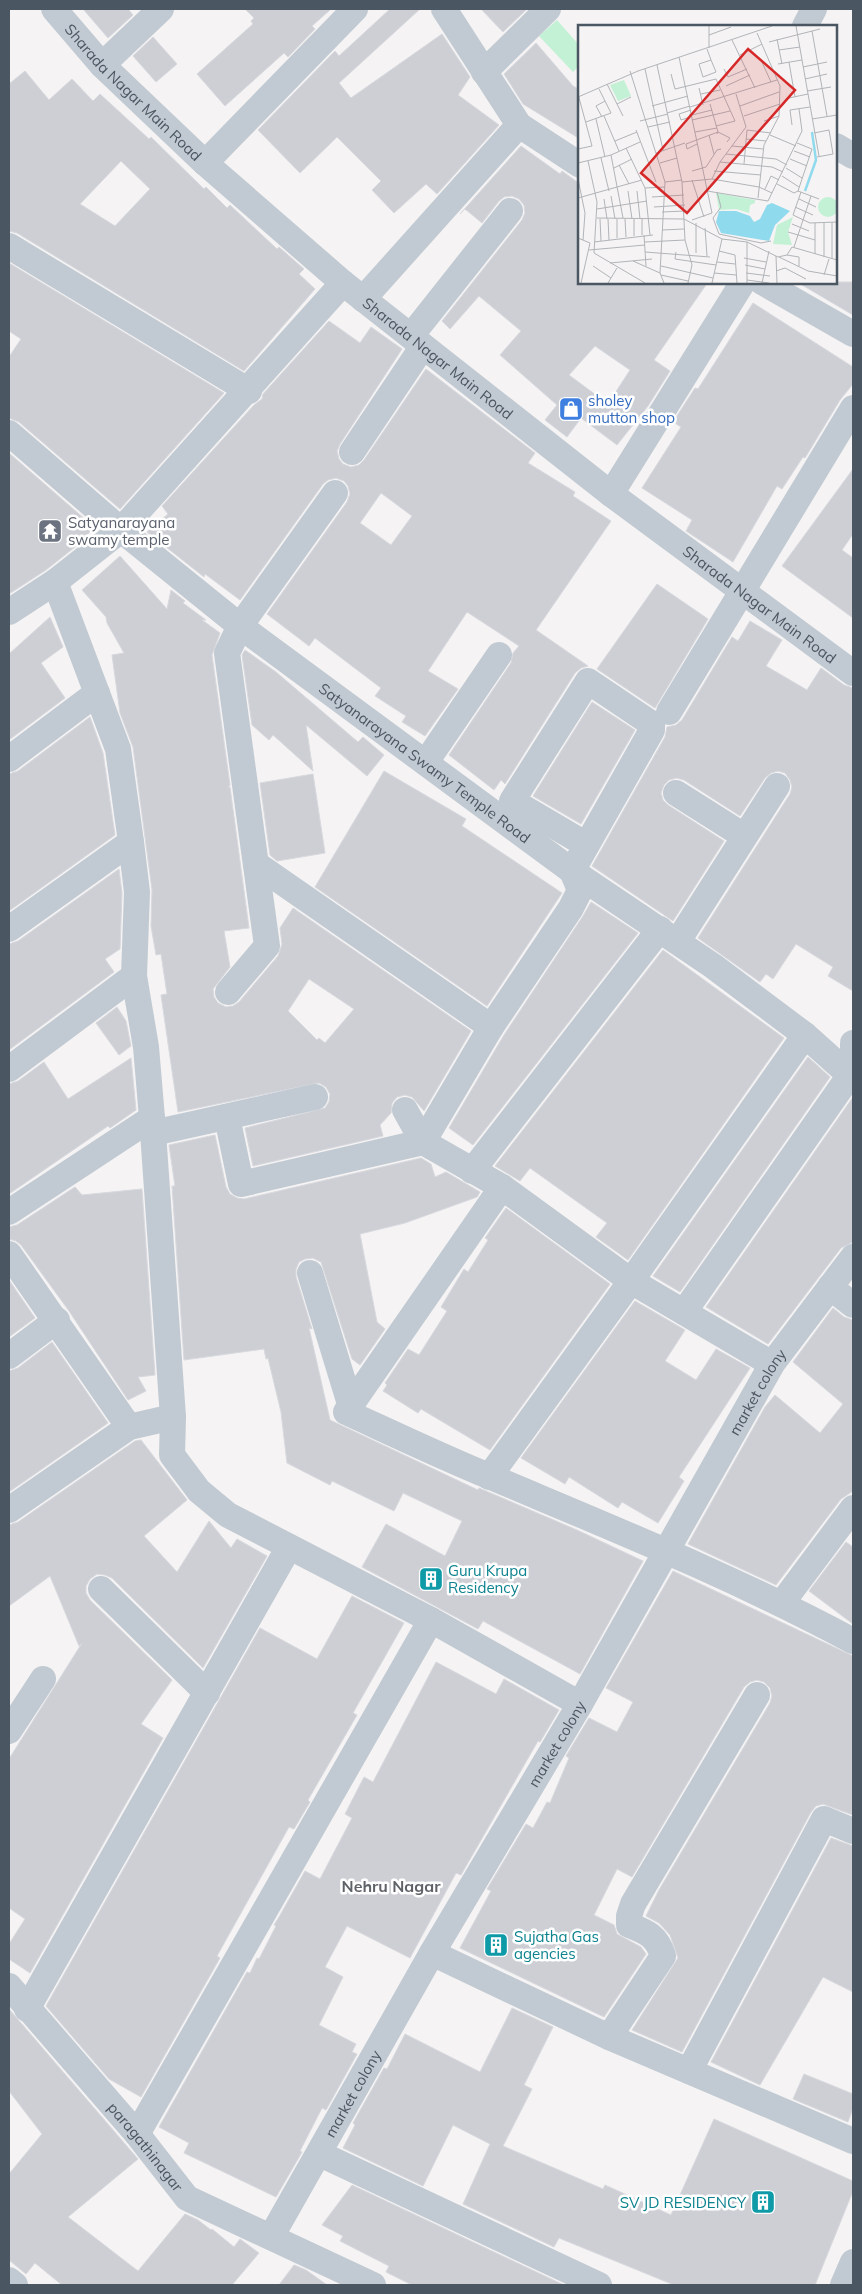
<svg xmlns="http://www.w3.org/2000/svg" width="862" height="2294" viewBox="0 0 862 2294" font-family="Mulish,sans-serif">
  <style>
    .green { fill: #c3f1d5 }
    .building { fill: #cdcfd5; stroke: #d7d9de; fill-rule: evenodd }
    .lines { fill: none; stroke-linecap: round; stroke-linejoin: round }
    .street { stroke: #c1cad2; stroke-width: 26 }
    .labels { text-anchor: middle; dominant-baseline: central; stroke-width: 5; stroke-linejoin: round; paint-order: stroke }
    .street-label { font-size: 15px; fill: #4a5661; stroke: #fff }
    .shop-label { font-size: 15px; fill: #366cbe; stroke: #fff; text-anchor: start }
    .worship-label { font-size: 15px; fill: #5b616d; stroke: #fff; text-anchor: start }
    .culture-label { font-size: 15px; fill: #0d838f; stroke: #fff; text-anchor: start }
    .neighbourhood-label { font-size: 16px; font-weight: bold; fill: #5f6368; stroke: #fff }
    .inset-river { fill: none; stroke: #90daee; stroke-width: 2.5 }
    .inset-road { fill: none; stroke: #b1b4b9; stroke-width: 1 }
    .view { fill: #d62828; fill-opacity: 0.15; stroke: #d62828; stroke-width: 2.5 }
    .inset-edge { fill: none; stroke: #4a5661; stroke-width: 2.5 }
  </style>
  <rect width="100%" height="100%" fill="#f5f3f3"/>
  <polygon class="green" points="557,20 579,45 579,66 573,72 539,36"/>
  <g class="building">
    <polygon points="83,9 128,9 133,15 108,38"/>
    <polygon points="245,9 331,9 312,26 315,29 288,57 284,53 225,106 197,74 253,24 251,21 254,18"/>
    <polygon points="390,9 420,9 339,83 351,98 442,34 470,77 458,95 499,125 437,194 426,184 394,213 372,190 381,181 337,137 300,173 258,130 335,51 339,56"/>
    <polygon points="481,9 527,9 503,32"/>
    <polygon points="153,37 177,64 156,82 133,56"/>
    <polygon points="536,43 573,86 580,90 580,139 523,104 504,74"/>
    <path d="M25 71 49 100 72 79 93 101 100 94 149 139 151 137 204 189 206 187 227 208 230 205 277 249 279 247 304 269 299 274 315 289 244 371 17 233 9 231V84ZM121 161 150 189 115 226 80 204Z"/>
    <path d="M521 146 560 174 562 171 580 184V282H708L654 360 670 371 648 406 617 445 581 418 567 437 545 420 557 405 500 355 521 331 479 296 450 329 442 321 522 220 525 213 524 205 519 199 512 196 504 197 499 201 482 223 465 209 460 214ZM595 346 630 370 608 404 569 375Z"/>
    <polygon points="9,263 224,393 120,509 19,422 9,418 9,357 21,339 9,331"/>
    <polygon points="797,282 853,282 853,315"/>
    <polygon points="753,303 853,367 853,384 840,400 805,458 803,457 782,489 777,486 733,562 686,531 692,520 642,488 681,427 673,422 695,388 698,389"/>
    <path d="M329 321 360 343 371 327 402 349 340 444 337 451 339 459 343 464 351 467 359 465 364 460 426 369 535 453 528 463 575 492 573 496 611 521 536 630 588 666 581 668 575 673 505 784 501 780 494 790 449 755 511 663 513 653 519 646 467 612 428 671 458 689 425 736 402 722 406 716 375 696 381 688 315 638 309 646 267 614 347 502 350 494 348 486 344 481 336 478 328 480 323 484 240 600 205 574 204 577 147 532 168 514 162 506 254 405 262 399 263 394ZM381 493 412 516 391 545 360 523Z"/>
    <polygon points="9,453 94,527 80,543 46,570 9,594"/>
    <polygon points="853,469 853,534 842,550 853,558 853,618 782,566"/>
    <path d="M120 556 167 609 171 590 185 601 183 603 206 620H202L220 633 212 655 230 785 228 788 230 787 249 928 224 931 230 967 213 989 214 997 218 1003 226 1007 233 1006 239 1002 278 956 282 944 280 928 293 908 471 1031 424 1111 412 1097 405 1095 397 1097 392 1103 391 1113 380 1125 383 1136 253 1166 245 1128 325 1108 329 1102 330 1094 326 1087 319 1083 178 1112 161 995 167 994 161 954 156 955 151 926 152 890 133 747 120 713 112 655 124 653 107 623 106 617 82 590ZM309 979 354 1009 325 1043 319 1038 317 1040 288 1011Z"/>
    <polygon points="657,584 708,619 655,708 597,669"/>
    <polygon points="50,617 63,647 41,663 65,698 9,740 9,654"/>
    <polygon points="750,621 782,640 766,666 807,690 821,668 844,685 853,688 853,991 828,976 833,967 796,944 773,979 766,974 760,982 698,938 790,794 792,787 790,780 785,773 778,771 771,773 765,778 740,816 684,780 677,778 669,780 664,785 661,793 663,800 668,805 724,841 673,921 592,866 665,737 667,727 676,725 682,720 732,637 738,641"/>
    <polygon points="245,650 276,672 358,742 363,737 384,755 367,776 306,725 313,771 273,735 269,740 252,725 242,655"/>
    <polygon points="592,702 635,730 581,824 533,796"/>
    <polygon points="90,717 103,753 115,835 9,911 9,774 18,771"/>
    <polygon points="384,771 466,819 462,826 562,893 487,1006 315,887"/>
    <polygon points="313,774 325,853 277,861 270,855 260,783"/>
    <polygon points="119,869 122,893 120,949 105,959 114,972 9,1050 9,944 18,941"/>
    <polygon points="591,902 638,933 473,1145 449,1128 504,1035 583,916"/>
    <polygon points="663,950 784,1038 628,1260 596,1237 607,1223 530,1168 520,1181 495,1166"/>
    <polygon points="117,1007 126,1021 131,1046 119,1055 96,1023"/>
    <polygon points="808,1057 830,1077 680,1292 653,1276"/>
    <polygon points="131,1058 136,1110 110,1128 108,1126 9,1194 9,1084 18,1081 44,1062 68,1099"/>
    <polygon points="853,1097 853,1242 841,1248 768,1344 706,1307"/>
    <polygon points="215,1135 226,1187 230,1194 237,1198 244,1199 421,1158 431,1164 435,1177 446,1172 480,1192 477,1197 405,1223 360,1234 377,1322 385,1329 360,1365 352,1359 321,1262 313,1258 305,1259 299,1262 296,1269 296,1277 312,1329 309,1328 330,1420 478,1490 479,1488 577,1530 643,1561 580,1674 483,1621 478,1629 362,1567 386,1524 445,1556 462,1521 403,1493 394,1511 332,1481 330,1485 287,1463 281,1412 268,1358 266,1359 264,1349 184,1360 172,1186 175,1186 169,1145"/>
    <polygon points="75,1187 82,1195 142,1189 155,1375 138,1377 146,1391 128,1400 69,1311 21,1245 16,1241 9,1239 9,1227 17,1225"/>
    <polygon points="506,1208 610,1284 490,1450 421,1409 418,1413 383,1391 387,1385 385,1383 408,1349 419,1355 447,1311 441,1307 464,1269 468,1272 488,1240 485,1238"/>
    <polygon points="9,1280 35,1318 9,1337"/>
    <polygon points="635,1301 685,1330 665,1361 696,1380 716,1349 750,1368 679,1477 684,1481 658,1523 622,1502 618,1508 569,1477 565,1484 521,1458"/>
    <polygon points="833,1308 844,1317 853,1320 853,1491 841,1499 776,1585 688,1544 765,1407 775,1395 820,1433 843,1404 793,1362"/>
    <polygon points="52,1342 108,1423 9,1492 9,1371 18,1368"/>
    <polygon points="141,1440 187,1500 144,1536 177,1572 209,1521 231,1548 237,1539 267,1556 203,1668 112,1578 105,1575 97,1574 90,1579 86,1586 86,1593 90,1600 172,1680 141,1724 163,1738 30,1973 9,1959 9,1944 25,1919 9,1908 9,1759 82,1643 79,1646 50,1576 9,1606 9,1525 18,1522 135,1441"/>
    <polygon points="846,1542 853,1547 853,1624 809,1591"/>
    <polygon points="673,1571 853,1656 853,1815 823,1804 816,1806 811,1812 682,2052 632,2030 678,1958 670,1935 659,1923 646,1916 659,1890 770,1703 772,1696 770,1688 764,1682 757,1680 750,1682 744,1687 632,1877 617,1869 594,1915 614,1925 617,1934 641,1947 646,1954 604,2017 460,1948 491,1891 487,1889 526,1824 533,1828 547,1802 550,1803 569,1758 566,1756 589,1718 617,1732 633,1702 606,1688"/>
    <polygon points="352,1596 404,1623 353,1713 357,1715 308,1800 310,1802 294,1829 289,1827 217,1956 220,1958 141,2097 109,2079 46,2006 260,1628 317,1659"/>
    <polygon points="436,1662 496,1694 504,1679 559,1710 540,1742 538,1741 461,1875 456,1873 410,1958 347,1926 325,1967 343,1977 319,2025 356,2044 352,2052 357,2054 326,2110 322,2108 300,2151 302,2152 276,2197 184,2153 189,2143 159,2127 247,1972 250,1973 257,1958 259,1959 276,1926 274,1925 279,1917 305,1871 320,1879 352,1818 345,1814 364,1777 373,1782"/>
    <polygon points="831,1838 853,1846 853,1992 823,1977 760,2085 711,2062"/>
    <polygon points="512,2008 553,2027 524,2085 532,2089 503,2146 603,2189 605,2185 671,2215 714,2119 853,2181 853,2191 815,2285 674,2285 559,2238 554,2247 463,2204 490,2144 453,2125 423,2186 343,2148 355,2125 353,2123 384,2068 387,2069 405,2034 480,2072"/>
    <polygon points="9,2009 138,2159 68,2217 138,2271 185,2214 198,2220 211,2230 212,2229 234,2247 240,2239 259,2253 232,2285 62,2285 35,2263 26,2274 9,2260 9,2174 42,2134 9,2091"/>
    <polygon points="804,2074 853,2094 853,2108 848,2122 793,2099"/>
    <polygon points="352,2185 564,2285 412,2285 386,2272 389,2266 340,2241 343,2236 322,2225"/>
    <polygon points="294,2265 306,2270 327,2285 279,2285"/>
  </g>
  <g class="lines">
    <g class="street">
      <path id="s1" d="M54 9 102 65 205 163 343 283 611 494 853 673"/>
      <polyline points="444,9 519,125 580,165"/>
      <polyline points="805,26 814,9"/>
      <polyline points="102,65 161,9"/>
      <polyline points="484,72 548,9"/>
      <polyline points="836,146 853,156"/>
      <polyline points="205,163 355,9"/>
      <polyline points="9,246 249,391"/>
      <polyline points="762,282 853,334"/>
      <polyline points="343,283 121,530 55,582 118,749 131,842 137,892 134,976 146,1047 152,1118 173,1417 172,1455 199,1491 228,1515 431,1620 580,1704"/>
      <polyline points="363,299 519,125"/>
      <polyline points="411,336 510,211"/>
      <path id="s2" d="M9 433 121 530 240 626 572 871 713 966 805 1035 853 1078"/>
      <polyline points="352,452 423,346"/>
      <polyline points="611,494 743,282"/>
      <polyline points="9,612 55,582"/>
      <polyline points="669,712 853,408"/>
      <polyline points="9,759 97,693"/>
      <polyline points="426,762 499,655"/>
      <polyline points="676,793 744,836"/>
      <polyline points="585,844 512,801 588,681 652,724 652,730 572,871 580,890 571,908 491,1027 423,1142 502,1187 631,1281 772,1364"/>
      <polyline points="256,864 491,1027"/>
      <polyline points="9,929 131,842"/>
      <polyline points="678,941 777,786"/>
      <polyline points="228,992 267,946 227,653 240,626 335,493"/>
      <polyline points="853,1043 853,1049"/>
      <polyline points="9,1069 134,976"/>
      <polyline points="227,1117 241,1184 423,1142 405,1110"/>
      <polyline points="153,1133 315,1097"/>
      <polyline points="472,1171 660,929"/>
      <path d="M502 1187 346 1412C394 1434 442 1457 491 1477 614 1529 736 1578 853 1641"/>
      <polyline points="9,1212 152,1118"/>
      <polyline points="9,1254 129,1427"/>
      <polyline points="310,1273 350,1404"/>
      <polyline points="830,1287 853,1305"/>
      <polyline points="684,1312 850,1075"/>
      <polyline points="9,1356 57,1320"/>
      <polyline points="489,1477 631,1281 805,1035"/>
      <polyline points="9,1510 129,1427 173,1417"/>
      <polyline points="101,1589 207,1693"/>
      <polyline points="782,1603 853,1508"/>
      <polyline points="9,1731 43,1679"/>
      <polyline points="432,1953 609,2037 853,2141"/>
      <path id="s3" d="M9 1986 137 2134 187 2198 373 2285"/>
      <polyline points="27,2009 289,1547"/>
      <path d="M609 2037 663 1956C657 1936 647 1932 629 1925V1916L633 1904 757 1695"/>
      <polyline points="689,2071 824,1819 853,1831"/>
      <polyline points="137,2134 431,1620"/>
      <polyline points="320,2154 599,2285"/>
      <path id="s4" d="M271 2237 432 1953 580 1704 772 1364 853 1257"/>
      <polyline points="9,2280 15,2285"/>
      <polyline points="843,2285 853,2262"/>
    </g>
  </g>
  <defs>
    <symbol id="shop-square" viewBox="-11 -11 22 22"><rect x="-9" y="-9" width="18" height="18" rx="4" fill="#3f7fe0" stroke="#fff"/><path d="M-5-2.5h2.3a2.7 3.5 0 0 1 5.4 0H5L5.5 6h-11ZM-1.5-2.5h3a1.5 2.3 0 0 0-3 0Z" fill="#fff"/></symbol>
    <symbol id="temple-square" viewBox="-11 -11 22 22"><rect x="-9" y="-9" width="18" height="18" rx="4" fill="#6b7280" stroke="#fff"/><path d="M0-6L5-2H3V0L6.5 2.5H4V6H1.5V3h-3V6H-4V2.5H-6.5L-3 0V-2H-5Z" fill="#fff"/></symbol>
    <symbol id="building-square" viewBox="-11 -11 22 22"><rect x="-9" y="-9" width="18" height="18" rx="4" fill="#0f9aa8" stroke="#fff"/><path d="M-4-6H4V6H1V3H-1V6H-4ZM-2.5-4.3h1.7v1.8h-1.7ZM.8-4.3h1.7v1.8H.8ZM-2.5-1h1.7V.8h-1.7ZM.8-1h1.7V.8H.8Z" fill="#fff"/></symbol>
  </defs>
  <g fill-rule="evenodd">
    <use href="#shop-square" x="557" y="395" width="28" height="28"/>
    <use href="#temple-square" x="36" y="517" width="28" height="28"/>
    <use href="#building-square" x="417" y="1565" width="28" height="28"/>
    <use href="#building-square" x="482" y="1931" width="28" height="28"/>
    <use href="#building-square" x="749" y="2188" width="28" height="28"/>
  </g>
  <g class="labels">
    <g class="street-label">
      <text stroke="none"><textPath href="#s1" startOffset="115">Sharada Nagar Main Road</textPath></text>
      <text stroke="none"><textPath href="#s1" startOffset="520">Sharada Nagar Main Road</textPath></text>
      <text stroke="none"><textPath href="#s1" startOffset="925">Sharada Nagar Main Road</textPath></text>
      <text stroke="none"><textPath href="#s2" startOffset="531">Satyanarayana Swamy Temple Road</textPath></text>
      <text stroke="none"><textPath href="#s4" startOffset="975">market colony</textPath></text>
      <text stroke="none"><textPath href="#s4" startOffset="570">market colony</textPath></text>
      <text stroke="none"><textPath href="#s4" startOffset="165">market colony</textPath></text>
      <text stroke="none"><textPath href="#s3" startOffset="211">paragathinagar</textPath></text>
    </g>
    <g class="shop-label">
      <text x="588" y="400">sholey<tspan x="588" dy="17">mutton shop</tspan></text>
    </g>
    <g class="worship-label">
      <text x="68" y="522">Satyanarayana<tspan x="68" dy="17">swamy temple</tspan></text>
    </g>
    <g class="culture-label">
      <text x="448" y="1570">Guru Krupa<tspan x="448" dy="17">Residency</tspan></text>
      <text x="514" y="1936">Sujatha Gas<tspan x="514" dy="17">agencies</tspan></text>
      <text x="746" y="2202" text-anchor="end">SV JD RESIDENCY</text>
    </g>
    <g class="neighbourhood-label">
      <text x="391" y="1886">Nehru Nagar</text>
    </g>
  </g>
  <g transform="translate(578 25)">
    <rect width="259" height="259" fill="#f5f3f3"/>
    <path d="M46 55 53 71 40 76 32 60ZM138 168 177 175V178L172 180 171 188 158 184 141 185ZM240 182a10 10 0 1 1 20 0a10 10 0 1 1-20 0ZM215 192 210 207 214 220 195 219 199 200Z" fill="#c3f1d5"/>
    <path d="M194 178 212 186 197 200 191 216 143 208 138 197 141 186H158L172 191 176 197 182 194 189 180Z" fill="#90daee"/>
    <path class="inset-river" d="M227 166 238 135 234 107"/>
    <path class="inset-road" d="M131 1V23M218 1 241 131M234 6 249 91M179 8 202 61 201 91 186 120 180 173M131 10 153 2M199 14 204 39M154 15 177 63M191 17 242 4M129 24 133 35 138 47 125 52 121 39 133 35M201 25 222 22M162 30 184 19M101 32 134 188 114 195M183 35 193 57M211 37 217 72M200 39 224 35M79 40 104 157 107 215 114 240 110 258M225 42 249 37M67 44 85 125M146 44 150 52 169 44M52 46 87 157 82 248 86 258M93 49 97 64 138 54 157 96 138 101M227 54 249 49M29 59 45 91M148 61 172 50M121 63 125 80M229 66 253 62M123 69 142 65M0 72 60 46 194 1M211 73 230 69M39 79 53 72M74 81 110 71M162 81 201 67M112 82 199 55M89 88 112 81M112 89V92L103 95 101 89 113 85M114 90 134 85M26 91 41 126M166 91 202 79M24 92 18 81 27 76M18 94 27 132M234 94 259 90M114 95 152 86M62 96 90 89M186 96 201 91M8 97 33 88 21 64M214 100 212 85 232 82M70 102 92 97M58 105 78 157M169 105 193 108M117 107 139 103M236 108 251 105 255 129 239 132M139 109 140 107 152 113 149 117M131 110 136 129M192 110 218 121M168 114 188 116M37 116 59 107M219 118 234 124 220 166 241 174M119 119 109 124 108 119 140 107 132 79M154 121 185 124M48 123 67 163 72 210M0 124 14 121 0 69M216 126 232 132M78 128 107 118M148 129 198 134 209 140M33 130 45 193M23 133 31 166M212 134 229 141M10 136 19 177 16 228 67 258M142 137 194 142 205 147M0 138 33 130 62 117M82 138 99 133M166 139 169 105M41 140 51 159M36 143 54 134M208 143 224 153M114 146 128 142 139 125 143 124M136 146 183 150M204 151 221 162M0 154 7 188 5 215M134 154 181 162 194 168M114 155 126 192M87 157 104 155M104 157 134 154 142 137 168 102 158 69M199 159 216 168 220 166M67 163 87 162M187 164 193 151 201 155M50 166 54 194M59 166 62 194M129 166 190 176 224 106 221 84M139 167 143 182 135 193 141 209 183 218 193 216M223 167 215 190 232 198 259 197M33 171 37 194M74 172 106 170M0 173 64 155M26 174 29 194M221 174 238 182M76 182 107 180M217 182 235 190M19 184 69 176M84 187 107 186M19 193 106 194 144 214 169 217 200 232 209 230 214 222 259 235M22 194 23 216M30 194 31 215M39 194V213M47 194 48 212M56 194V211M246 197V232M254 197V234M118 198V228M237 198V229M214 199 231 206M127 203 129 231M84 205 106 204M210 207 237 215M64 210V194M66 210 68 241M0 213 12 218 3 258M16 217 75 210M67 217 107 215M169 217V258M216 222 233 171M11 225 67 220M141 226 157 230 159 258M67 227 132 232M98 227 97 234 138 240M209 230 221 232V241M198 231 199 258M201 232 230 246 259 251M166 233 188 237M55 236 82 248M139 237 157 239M32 238 74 234M167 240 187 244M15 241 33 253M83 241 135 253M198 246 207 243 228 254M136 248 158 250M168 248 192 251M83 250 110 256M246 250 251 234M169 255 191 258M30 258 39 243M134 258 144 214M184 258 191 226"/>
    <path class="view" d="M170 24 217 65 109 188 63 148Z"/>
    <rect width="259" height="259" class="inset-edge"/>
  </g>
  <rect width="862" height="2294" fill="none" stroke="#4a5661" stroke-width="20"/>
</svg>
